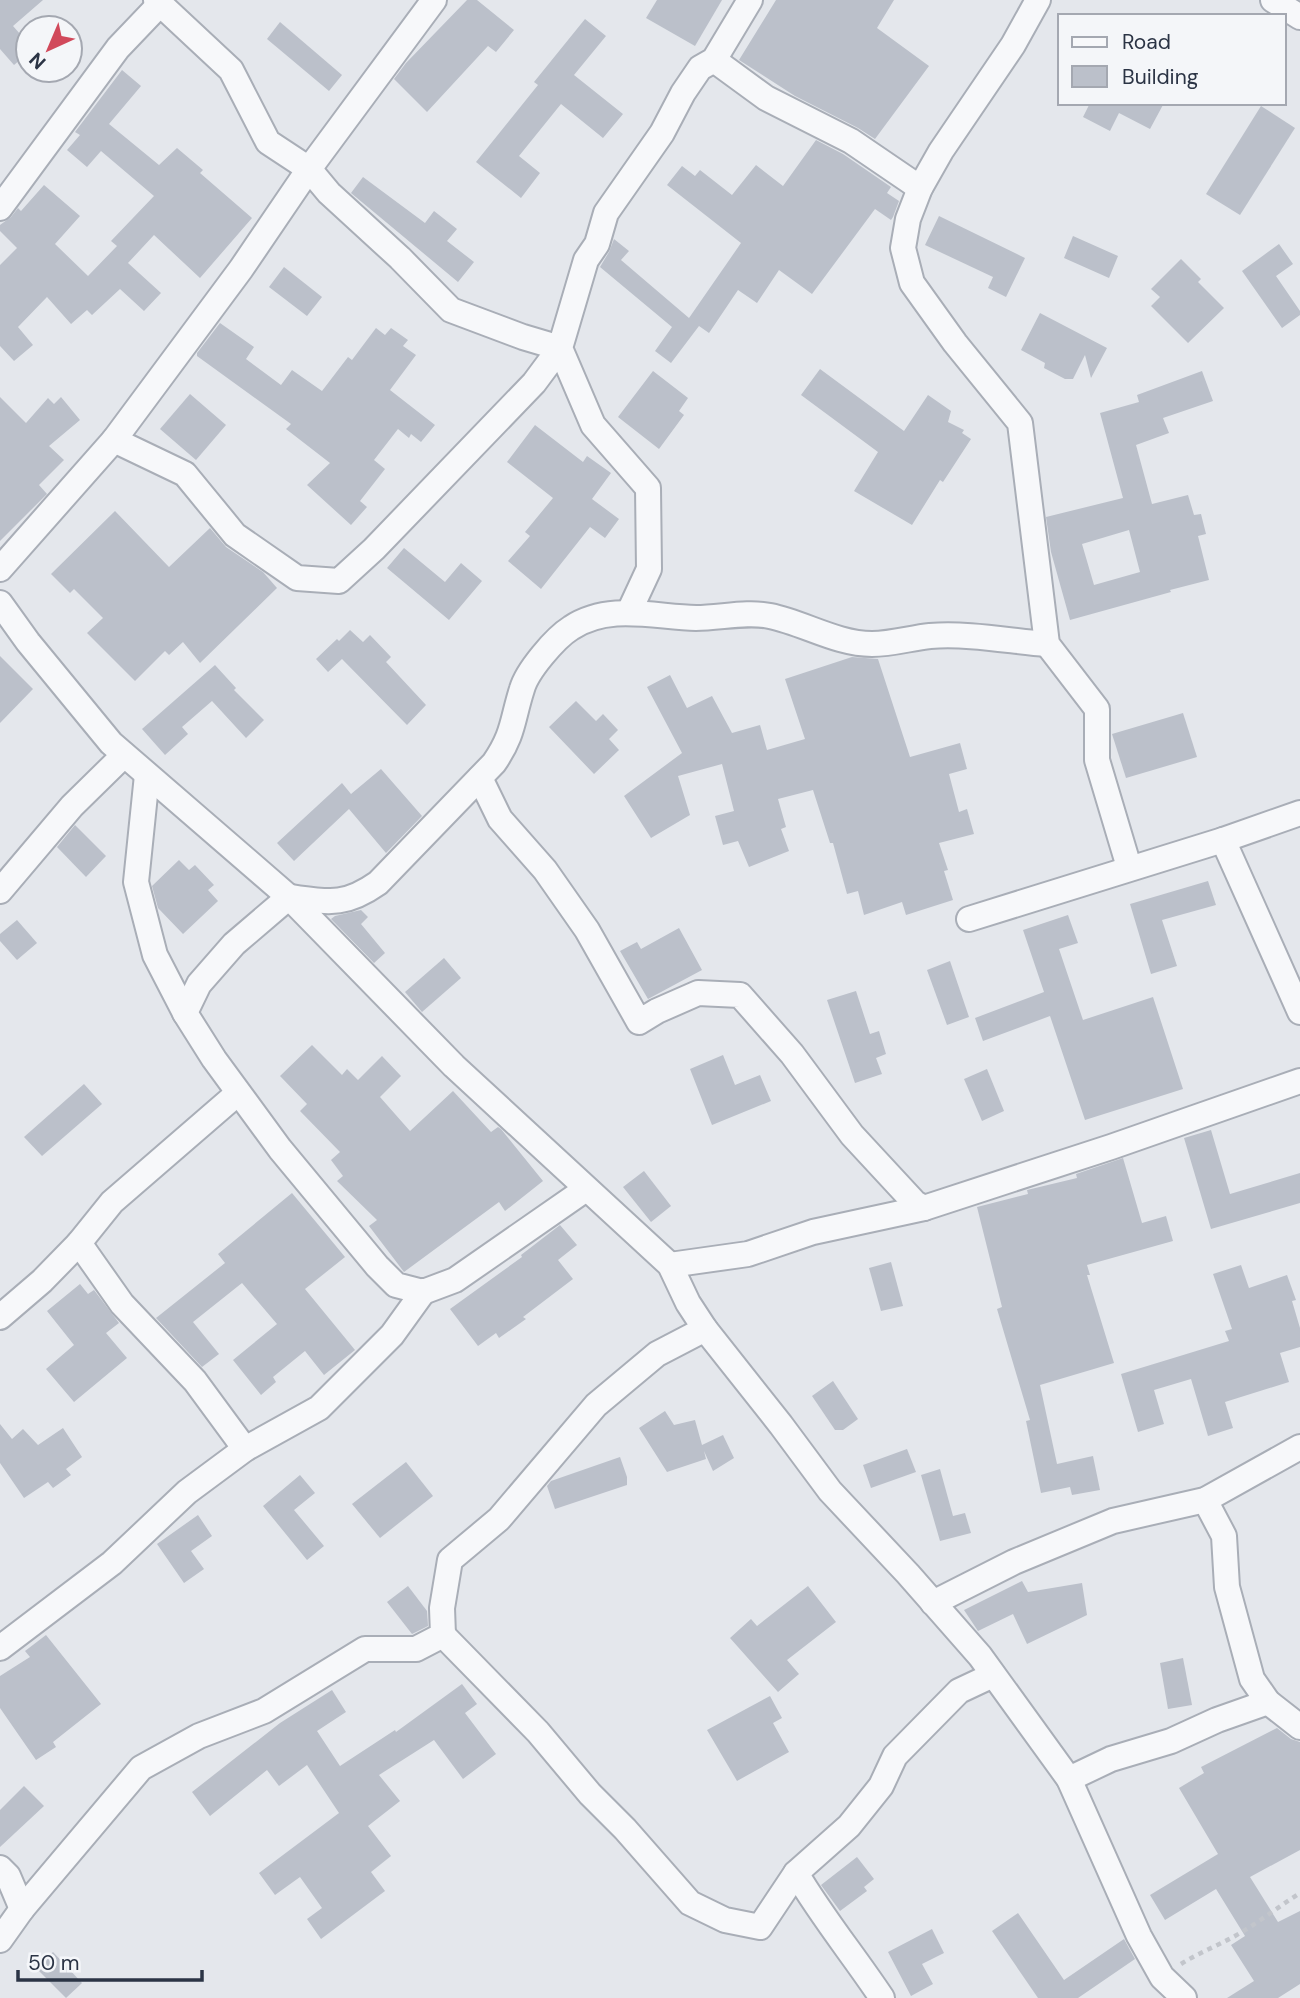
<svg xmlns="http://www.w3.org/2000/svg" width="1300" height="1998" viewBox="0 0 1300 1998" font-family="'DM Sans',sans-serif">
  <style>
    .building { fill: #bbc0ca; fill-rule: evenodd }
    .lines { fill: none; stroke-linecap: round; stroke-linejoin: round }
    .minor-casing { stroke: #a9aeb7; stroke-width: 28 }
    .path { stroke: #c2c5cb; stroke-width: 4.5; stroke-dasharray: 5 5; stroke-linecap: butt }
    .minor { stroke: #f7f8fa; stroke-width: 24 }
  </style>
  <rect width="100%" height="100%" fill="#e4e7ec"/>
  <g class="building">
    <polygon points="0,0 43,0 13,26 28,43 28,53 14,65 0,49"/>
    <polygon points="467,0 477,0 514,30 496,52 488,46 427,112 394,79 406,63"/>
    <polygon points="657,0 722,0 695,46 646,18"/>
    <polygon points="776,0 894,0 877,28 929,66 875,139 858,128 795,96 739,60"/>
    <polygon points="585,19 606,36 574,75 623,114 603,138 561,104 519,156 540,173 521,198 476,162 538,85 534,82"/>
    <polygon points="280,22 342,75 329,91 267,39"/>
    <polygon points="122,70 141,86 109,124 159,165 177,148 203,170 200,173 252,218 200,278 154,235 128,263 161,293 144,311 120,289 92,315 87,310 71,324 47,297 18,327 33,345 14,361 0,346 0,265 17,248 0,231 0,225 11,217 18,208 21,211 44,185 80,216 55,244 88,276 117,246 111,241 154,196 101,151 87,167 67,150 80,135 75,132"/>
    <polygon points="1090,103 1164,103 1150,129 1119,113 1110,131 1083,117"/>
    <polygon points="1261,106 1295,128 1240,215 1206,194"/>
    <polygon points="816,140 843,154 891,187 887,193 899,201 893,217 891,220 875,209 812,294 779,270 757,303 738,290 709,333 699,326 671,363 655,351 672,327 600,267 609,252 614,239 629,251 621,260 689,318 741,243 667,185 682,166 695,176 700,170 732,195 756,165 783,186"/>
    <polygon points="363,177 425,223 434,211 457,229 447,241 474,262 458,282 351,193"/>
    <polygon points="939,216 1025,258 1006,297 988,288 993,277 925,245"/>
    <polygon points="1073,236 1118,256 1109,278 1064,258"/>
    <polygon points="1279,244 1293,264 1276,276 1300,311 1300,315 1282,328 1242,271"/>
    <polygon points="1181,259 1201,279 1198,282 1224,308 1188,343 1151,306 1160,297 1151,289"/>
    <polygon points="284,267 322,297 307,316 269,287"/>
    <polygon points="1040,313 1107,348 1091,378 1085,355 1073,379 1065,379 1044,368 1045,363 1021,350"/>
    <polygon points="220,323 254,347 246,359 281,385 292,370 322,391 348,357 352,360 376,328 385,335 391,328 408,340 403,346 416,355 390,390 435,425 421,442 411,434 409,438 398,429 374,460 385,469 360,501 367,507 351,525 307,485 330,463 286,429 291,424 197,356 197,353"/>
    <polygon points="820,369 904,431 928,395 951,411 948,422 964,430 962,433 971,439 943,482 940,480 912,525 854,491 878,452 801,395"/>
    <polygon points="653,371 688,398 679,411 684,415 659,449 618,417"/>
    <path d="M1202 371 1213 401 1163 418 1169 433 1136 445 1152 504 1188 495 1194 515 1201 514 1206 534 1198 536 1209 580 1170 590 1171 592 1070 620 1051 552 1046 517 1123 498 1100 413 1139 402 1137 395ZM1129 530 1140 572 1094 585 1082 544Z"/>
    <polygon points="190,394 226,425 196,460 160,429"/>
    <polygon points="0,397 26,423 48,398 54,404 61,397 80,420 49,446 64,460 39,485 47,494 0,541"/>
    <polygon points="535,425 583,462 587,456 611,473 592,499 619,519 605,538 590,527 541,589 508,561 530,536 525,532 553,498 507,462"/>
    <polygon points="115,511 169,567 210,528 226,547 263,572 277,588 200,663 183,642 169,655 165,651 135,681 87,633 103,618 74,589 70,593 51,574"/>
    <polygon points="404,548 445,582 461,563 482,581 449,620 387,568"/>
    <polygon points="350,630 363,642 370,635 391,657 386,662 426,705 407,725 342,659 328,672 316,659 337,639 339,641"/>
    <polygon points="0,656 33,689 0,723"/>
    <polygon points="852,657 878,659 910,757 960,743 967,769 949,774 959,812 967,809 974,834 939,843 948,870 944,871 953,900 906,915 902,902 864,915 858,891 847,894 833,843 830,843 813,790 778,799 786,827 781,829 789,851 749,867 738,841 723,845 715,816 734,811 722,764 678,776 690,815 651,838 624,796 682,753 647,687 670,675 687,708 712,696 732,733 760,725 767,750 805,739 785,679"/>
    <polygon points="215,665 236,688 234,690 264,720 246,738 212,701 182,727 188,734 165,755 142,729"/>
    <polygon points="576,701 596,721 603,714 618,730 609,739 619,750 594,774 549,727"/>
    <polygon points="1183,713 1197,757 1126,778 1112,734"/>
    <polygon points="381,769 422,816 386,853 349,809 294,861 277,843 342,783 351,794"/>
    <polygon points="75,825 106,856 86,877 57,847"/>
    <polygon points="179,860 189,870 195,865 214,885 208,890 218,901 183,934 158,908 152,886"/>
    <polygon points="1208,881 1216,905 1162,920 1177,966 1151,974 1130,904"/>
    <polygon points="361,910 368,917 361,924 385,953 374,963 331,919 335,916"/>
    <polygon points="1068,915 1078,943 1059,949 1083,1020 1153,997 1183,1089 1085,1120 1050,1016 983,1041 975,1018 1044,992 1023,930"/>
    <polygon points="17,920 37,943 17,960 0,941 0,934"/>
    <polygon points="679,928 702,970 648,999 620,951 637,942 641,949"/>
    <polygon points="444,958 461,978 422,1012 405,992"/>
    <polygon points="950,961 969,1017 947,1025 927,970"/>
    <polygon points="856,991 870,1034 879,1031 886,1054 876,1058 882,1074 855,1083 827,1000"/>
    <polygon points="312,1045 342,1075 347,1069 358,1080 382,1056 401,1076 380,1097 410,1131 453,1091 491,1132 498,1127 501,1129 543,1181 505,1211 499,1202 404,1272 369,1226 377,1220 337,1181 343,1176 331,1160 340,1152 300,1111 307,1104 280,1076"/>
    <polygon points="723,1055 735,1085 760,1075 771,1101 712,1125 690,1069"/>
    <polygon points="987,1069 1004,1111 982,1121 964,1079"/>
    <polygon points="84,1084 102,1104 42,1156 24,1137"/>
    <polygon points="1211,1130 1230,1194 1300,1173 1300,1203 1211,1229 1184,1138"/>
    <polygon points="1123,1158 1142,1223 1166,1216 1173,1241 1087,1265 1090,1275 1087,1275 1114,1363 1040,1385 1057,1464 1093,1456 1100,1490 1072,1495 1070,1487 1041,1493 1026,1421 1030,1420 997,1309 1002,1307 977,1207 1028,1194 1027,1190 1077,1178 1076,1174"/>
    <polygon points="644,1171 671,1206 651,1222 623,1187"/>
    <polygon points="292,1193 345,1257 305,1289 355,1350 324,1375 305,1351 273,1377 276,1382 261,1395 233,1360 277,1324 242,1283 193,1322 219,1354 202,1367 156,1318 225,1263 218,1254"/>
    <polygon points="560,1225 577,1245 558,1260 573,1279 523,1317 526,1319 499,1338 496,1333 478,1346 450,1309 522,1257 521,1255"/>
    <polygon points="891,1262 903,1306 881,1311 869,1268"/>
    <polygon points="1241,1265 1249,1288 1287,1275 1296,1300 1292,1301 1300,1328 1300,1347 1280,1353 1289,1382 1225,1402 1233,1428 1208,1436 1191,1379 1154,1390 1164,1424 1138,1432 1121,1374 1229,1341 1225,1331 1232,1329 1213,1274"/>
    <polygon points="80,1284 88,1294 94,1290 119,1323 106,1333 127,1358 74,1402 46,1369 74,1345 47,1311"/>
    <polygon points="833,1381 858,1419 843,1430 835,1430 812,1396"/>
    <polygon points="665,1411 674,1425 695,1420 702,1445 723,1435 734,1458 713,1471 704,1451 706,1459 667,1472 639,1428"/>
    <polygon points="0,1424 12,1439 23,1429 38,1445 63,1428 82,1457 66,1469 71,1475 53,1488 48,1482 24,1498 0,1463"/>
    <polygon points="907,1449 916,1472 871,1488 863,1465"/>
    <polygon points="620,1457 627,1477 627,1485 555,1509 547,1486 551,1481"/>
    <polygon points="406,1462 433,1496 380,1538 352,1504"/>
    <polygon points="940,1469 953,1516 965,1513 971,1533 940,1541 921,1475"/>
    <polygon points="300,1475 315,1493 294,1510 324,1546 307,1560 263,1506"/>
    <polygon points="198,1515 212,1536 191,1551 204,1569 184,1583 157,1544"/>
    <polygon points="1022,1581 1028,1592 1082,1583 1087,1615 1027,1644 1013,1614 978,1631 964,1610"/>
    <polygon points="408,1586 427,1611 428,1626 412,1634 387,1602"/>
    <polygon points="808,1586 836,1622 787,1660 799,1674 778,1692 730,1638 751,1619 757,1626"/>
    <polygon points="46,1635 101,1704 53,1742 56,1747 36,1760 0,1708 0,1676 30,1657 25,1651"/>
    <polygon points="1183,1658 1192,1705 1168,1709 1160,1663"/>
    <polygon points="462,1684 477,1704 465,1713 496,1754 463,1779 434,1740 379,1775 400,1801 368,1826 391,1856 371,1872 385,1891 321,1939 307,1919 322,1908 300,1877 275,1895 259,1873 339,1813 307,1765 279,1786 267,1770 210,1816 192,1792 280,1723 332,1690 346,1712 317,1731 340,1766 395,1730 396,1732"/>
    <polygon points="770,1696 782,1718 773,1723 789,1752 737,1781 707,1730"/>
    <polygon points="1277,1728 1291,1739 1300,1742 1300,1850 1250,1877 1278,1922 1300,1911 1300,1984 1278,1998 1227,1998 1254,1981 1231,1945 1245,1936 1216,1889 1165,1920 1150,1895 1218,1854 1179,1788 1204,1773 1201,1767"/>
    <polygon points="24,1786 44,1806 0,1847 0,1810"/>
    <polygon points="857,1857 874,1879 864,1887 867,1891 840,1911 821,1885"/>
    <polygon points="1018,1913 1064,1980 1124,1939 1135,1959 1078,1998 1038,1998 992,1931"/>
    <polygon points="932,1929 944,1953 922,1964 933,1984 911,1996 888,1952"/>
    <polygon points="53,1952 82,1983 66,1998 36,1968"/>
  </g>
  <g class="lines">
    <defs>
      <g id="minor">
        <polyline points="1038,0 1013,45 941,151 920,188 908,219 903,248 912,283 955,343 1020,423 1047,644 1097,709 1097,760 1129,867"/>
        <polyline points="1273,0 1300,17"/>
        <polyline points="714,60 766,98 851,141 920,188"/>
        <polyline points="0,208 118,48 160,4"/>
        <polyline points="114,440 185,474 235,535 297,578 339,581 374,549 534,383 560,348 523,337 451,310 400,258 329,193 309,169 268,142 231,70 156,0"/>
        <polyline points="0,569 114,440 241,269 309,169 434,0"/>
        <polyline points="0,603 28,642 111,743 289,897 454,1066 670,1265 688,1303 705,1329 781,1425 830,1491 908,1574 980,1656 1069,1779 1139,1936 1162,1977 1184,1998"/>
        <polyline points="629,612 649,569 648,488 593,425 560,348 586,260 597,244 606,213 662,133 683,93 700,68 714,60 750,0"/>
        <polyline points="147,775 136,882 155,955 185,1013"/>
        <polyline points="480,778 500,819 545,870 587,930 639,1022 657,1011 698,993 740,995 792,1054 852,1135 915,1203 924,1208"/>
        <polyline points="1223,840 1300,1012"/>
        <polyline points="0,891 72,806 124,755"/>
        <polyline points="969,919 1223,840 1300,813"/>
        <path d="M586 1189 455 1280 423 1292 396 1285 377 1266 280 1149 214 1059 185 1013 199 984 234 944 289 897C328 902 344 907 378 883L494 763C514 734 512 720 522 689 527 671 555 638 571 628 609 603 654 617 696 618 720 618 747 611 770 616 804 623 837 644 872 644 892 644 911 638 930 636 969 633 1009 641 1047 644"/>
        <polyline points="79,1243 122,1304 195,1381 245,1449"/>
        <polyline points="670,1265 748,1254 813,1232 924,1208 1111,1147 1300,1081"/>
        <polyline points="0,1317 42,1281 79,1243 112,1202 238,1093"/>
        <polyline points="1205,1500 1224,1536 1227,1587 1252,1679 1268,1702 1300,1727"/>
        <polyline points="933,1603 1014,1562 1113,1521 1205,1500 1300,1447"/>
        <polyline points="443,1635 538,1732 590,1794 625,1829 690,1903 725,1920 760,1927 796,1873 849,1826 881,1786 895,1756 959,1691 993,1675"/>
        <polyline points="0,1648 112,1563 187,1492 245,1449 319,1408 392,1335 423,1292"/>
        <polyline points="1069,1779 1111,1759 1171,1741 1217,1720 1268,1702"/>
        <polyline points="0,1868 8,1876 22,1909"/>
        <path d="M796 1873C822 1917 854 1956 882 1998"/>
        <polyline points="0,1940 22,1909 141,1768 199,1736 264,1711 365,1649 416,1649 443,1635 442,1608 450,1560 499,1519 596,1405 657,1354 705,1329"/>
      </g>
    </defs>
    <use href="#minor" class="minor-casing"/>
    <path class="path" d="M1181 1964C1198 1953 1217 1946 1235 1936 1258 1923 1278 1907 1300 1893"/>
    <use href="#minor" class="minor"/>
  </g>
  <rect x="1058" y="14" width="228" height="91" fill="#f4f6f9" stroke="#a4a8b1" stroke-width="2"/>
  <rect x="1072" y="37" width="35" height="10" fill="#f7f8fa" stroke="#a4a8b1" stroke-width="2"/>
  <text x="1122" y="49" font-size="21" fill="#2b3445">Road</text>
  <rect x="1072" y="66" width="35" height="21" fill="#bbc0ca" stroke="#a4a8b1" stroke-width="2"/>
  <text x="1122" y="84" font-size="21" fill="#2b3445">Building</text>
  <g transform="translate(49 49) rotate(224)"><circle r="33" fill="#f4f6f9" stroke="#a4a8b1" stroke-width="2"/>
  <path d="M0-5L12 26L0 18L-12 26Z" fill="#d1495b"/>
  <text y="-10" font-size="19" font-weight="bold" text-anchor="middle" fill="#2b3445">N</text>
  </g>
  <path d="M18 1970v10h184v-10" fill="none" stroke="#2b3445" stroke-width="3.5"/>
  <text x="28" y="1970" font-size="21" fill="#2b3445" stroke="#f4f6f9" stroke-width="5" paint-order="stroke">50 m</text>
</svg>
